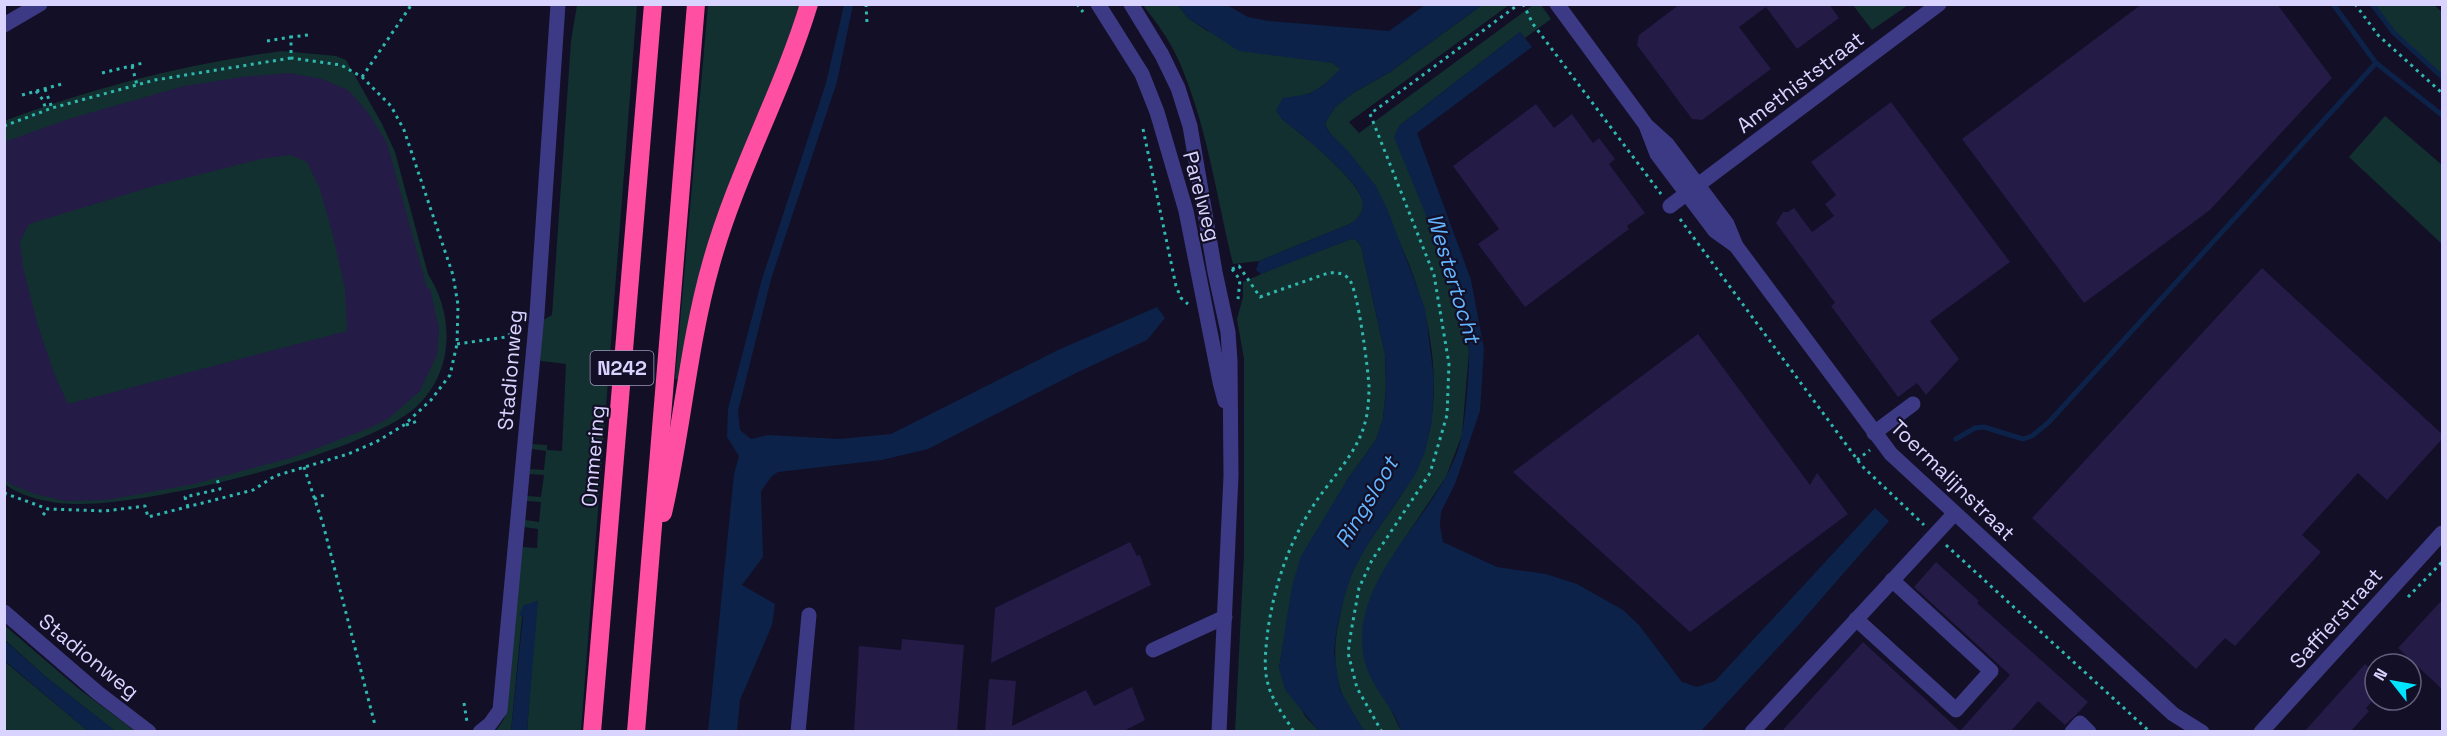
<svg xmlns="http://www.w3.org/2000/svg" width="2447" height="736" viewBox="0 0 2447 736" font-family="'Space Grotesk',sans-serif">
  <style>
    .green { fill: #12302f }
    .water { fill: #0c2248 }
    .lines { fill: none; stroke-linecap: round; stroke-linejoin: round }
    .stream { stroke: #0c2248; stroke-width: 5 }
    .building { fill: #241b47; fill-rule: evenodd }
    .path { stroke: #2fb8b0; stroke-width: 3; stroke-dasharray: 3 4.5; stroke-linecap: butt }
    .minor { stroke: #3d3a85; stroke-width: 15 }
    .highway { stroke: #ff4fa3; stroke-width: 18 }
    .labels { text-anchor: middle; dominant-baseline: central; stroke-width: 4.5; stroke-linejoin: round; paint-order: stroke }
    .shield { fill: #130f26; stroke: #9e99be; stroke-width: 1.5 }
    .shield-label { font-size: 20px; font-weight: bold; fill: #d9d4ff }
    .street-label { font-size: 21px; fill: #d9d4ff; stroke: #130f26 }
    .water-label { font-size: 22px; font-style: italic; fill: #62b6ff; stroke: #130f26 }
  </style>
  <rect width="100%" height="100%" fill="#130f26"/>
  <g class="green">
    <polygon points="577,5 637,5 581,731 527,731 537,601 523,607 511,731 495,732 504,719 506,710 522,547 537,548 538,529 524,527 525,520 539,522 541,502 527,501 527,496 541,497 544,475 529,474 530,469 544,470 546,451 532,449 532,444 547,445 547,450 562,451 566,364 541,361 540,359 543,320 552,315 571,41"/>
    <polygon points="708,5 802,5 682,380 675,379"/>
    <path d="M1143 5H1178L1188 18 1207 31 1333 63 1341 69C1328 81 1318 93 1300 96L1281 118C1301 134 1359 179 1363 203 1364 212 1358 218 1352 223L1259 261 1233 264C1216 195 1207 124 1178 59 1169 39 1156 22 1143 5Z"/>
    <path d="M1482 5H1509L1349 122 1359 133 1533 5H1541L1551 19 1525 38 1520 32 1399 126 1446 264 1469 351 1462 435 1446 477 1394 554 1364 639 1363 650 1401 731H1364C1356 718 1344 703 1340 688 1333 663 1334 641 1340 616 1343 600 1347 584 1354 569 1380 515 1422 485 1431 422 1445 331 1406 245 1361 169 1353 155 1327 135 1325 123L1335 107 1353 93 1390 72Z"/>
    <polygon points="1853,5 1908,5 1872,30"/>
    <polygon points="2374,5 2434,5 2442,12 2442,75 2398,36"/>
    <path d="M282 51 336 56 346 60 382 124 395 152 428 274C455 316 454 372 416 407 364 454 154 504 82 504 59 505 22 499 4 483V121C95 87 186 64 282 51Z"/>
    <polygon points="2385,116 2442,165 2442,244 2349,157"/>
    <polygon points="1351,239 1356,240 1361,246 1385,354 1386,388 1383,419 1376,440 1347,480 1286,628 1279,668 1305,716 1319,731 1235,732 1244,554 1244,359 1237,319 1243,297 1243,282 1277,267"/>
    <polygon points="4,625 79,689 135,731 115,731 46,677 5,640"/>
    <polygon points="4,661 88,731 8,731 5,728"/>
  </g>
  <g class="water">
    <polygon points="844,5 853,5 837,82 771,279 738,411 740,430 751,439 769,435 839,439 891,434 1058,350 1157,307 1165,318 1147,340 1078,372 928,449 882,460 778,472 772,476 761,491 763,557 742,585 775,604 772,625 740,700 737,731 708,731 734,474 739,456 727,437 728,409 762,279 826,83"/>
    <path d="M1178 5H1227L1248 17 1269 21 1389 31 1425 5H1482L1390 72 1353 93 1335 107 1325 123 1328 131 1348 151 1376 186 1388 211 1425 308 1434 379 1432 420 1425 452 1415 475 1371 539 1354 569 1345 594 1337 628 1334 652 1340 690 1364 731H1319L1285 690 1279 668 1292 586 1301 556 1347 480 1376 440 1383 419 1386 388 1385 354 1361 246 1356 240 1351 239 1261 274 1256 270 1259 261 1352 223C1357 218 1364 213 1363 204 1361 183 1318 149 1302 135 1293 127 1281 121 1276 110L1283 98 1309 94 1324 85 1340 69 1333 63 1239 51 1188 18Z"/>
    <path d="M1520 32 1532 47 1417 133 1471 280 1484 349 1480 411 1455 484 1441 512 1440 526 1443 542 1497 567 1546 574 1577 584 1623 610 1639 625 1682 682 1697 687 1715 681 1875 508 1889 521 1795 629 1701 731H1401C1393 705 1370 687 1364 659 1347 571 1448 512 1462 434 1466 414 1469 372 1469 352 1468 338 1461 322 1457 308 1442 249 1417 194 1394 137L1399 126Z"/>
    <polygon points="538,601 527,731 511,731 523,617 519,615 524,605"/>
    <polygon points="4,640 46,677 115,731 88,731 5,661"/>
  </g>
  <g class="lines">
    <g class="stream">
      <polyline points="2333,4 2376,63 2442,115"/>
      <polyline points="2372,4 2393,32 2442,77"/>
      <polyline points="1956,439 1975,428 1984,427 2023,439 2032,436 2049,422 2376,63"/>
    </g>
  </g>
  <g class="building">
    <polygon points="1680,4 1829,4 1839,18 1797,49 1766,7 1739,27 1771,69 1702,120 1692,119 1637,45 1639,35"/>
    <polygon points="2142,4 2277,4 2332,78 2210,210 2084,303 1962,139"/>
    <path d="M289 73 322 79 348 90 367 111 387 143 427 288H430L439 329 437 355 420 391 389 418 372 427 294 457 194 484 107 500 65 501 35 494 10 484 4 479V142L72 118 184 86 249 76ZM290 155 307 162 320 189 333 236 345 289 347 331 68 404 54 373 38 326 23 267 20 241 29 224 154 186 261 159Z"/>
    <polygon points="1891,102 2010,262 1930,321 1959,359 1926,395 1917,383 1898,397 1831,306 1835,303 1776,223 1783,212 1788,212 1794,208 1812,232 1834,216 1825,204 1836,195 1811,162"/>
    <polygon points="1536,104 1554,128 1572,114 1593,143 1599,138 1615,159 1609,164 1645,213 1627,226 1629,229 1525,307 1478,244 1499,229 1453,166"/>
    <polygon points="2262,268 2442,434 2442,439 2387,500 2358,473 2302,535 2321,552 2235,646 2225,638 2196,669 2032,518"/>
    <polygon points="1698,334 1810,485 1817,473 1848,514 1690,632 1513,472"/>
    <polygon points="1130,542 1137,556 1140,555 1151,585 991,663 995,608"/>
    <polygon points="1936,562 1979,601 1977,603 2088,702 2077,714 2065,725 2038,701 2010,732 1781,732 1863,642 1960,731 2010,675 1914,587"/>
    <polygon points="2442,600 2442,689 2398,648"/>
    <polygon points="902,639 964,645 957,732 854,732 859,646 901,650"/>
    <polygon points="2365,664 2375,673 2375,698 2366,708 2369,711 2350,732 2304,732"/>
    <polygon points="989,679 1016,681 1012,726 1086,690 1094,706 1132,687 1145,720 1122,732 985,732"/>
  </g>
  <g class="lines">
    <g class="path">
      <polyline points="866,4 867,23"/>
      <polyline points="1077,4 1083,12"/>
      <polyline points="1523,4 1533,24 1661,194"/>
      <polyline points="2355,4 2378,35 2442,93"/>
      <polyline points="267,41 291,37"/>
      <polyline points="132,66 137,85"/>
      <polyline points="102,73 143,63"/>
      <polyline points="362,77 412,4"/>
      <polyline points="45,89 52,108"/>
      <polyline points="36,91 43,100 46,110"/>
      <polyline points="22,95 62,84"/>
      <polyline points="4,126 52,108 155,80 291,58"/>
      <polyline points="1143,129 1176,286 1181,298 1188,304"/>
      <polyline points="1680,219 1862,466 1924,525"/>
      <path d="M1232 269 1239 266 1260 297 1328 273C1335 272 1344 273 1349 279 1358 289 1368 369 1369 386 1369 399 1368 414 1364 426 1356 454 1331 479 1315 503 1289 542 1275 583 1268 629 1266 647 1263 667 1268 684 1272 701 1285 717 1294 732"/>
      <polyline points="1232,269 1240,280 1238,299"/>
      <polyline points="457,344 506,337 520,327"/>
      <polyline points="406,425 418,421"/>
      <polyline points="1857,460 1870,450"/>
      <polyline points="304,467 323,524 375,725"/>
      <polyline points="4,493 48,509 105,511 145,506 148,517 253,490 275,476 348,454 376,442 404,425 431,400 450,375 457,344 458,305 453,275 404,130 391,106 362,77 341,65 291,58 291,37 308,35"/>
      <polyline points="314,499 324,495"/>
      <polyline points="188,507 185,497 220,489 217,479"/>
      <polyline points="43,515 48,509"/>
      <polyline points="1946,545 2150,732"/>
      <polyline points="2408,597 2442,562"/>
      <polyline points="464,703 467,722"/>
      <polyline points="1382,732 1357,688 1348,653 1351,632 1359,588 1372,560 1430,473 1447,415 1449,364 1434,275 1370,114 1519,4"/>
    </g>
    <g class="minor">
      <polyline points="1098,4 1142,74 1157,112 1186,211 1220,382 1225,401"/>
      <polyline points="1131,4 1162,55 1178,88 1190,126 1215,272 1228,332 1230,361 1231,476 1219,732"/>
      <polyline points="1557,4 1646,125 1667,144 1727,224 1736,246 1891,454 2173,714 2202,732"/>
      <polyline points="4,25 40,4"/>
      <polyline points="1647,128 1657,154 1715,231 1736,246"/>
      <polyline points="1670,206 1939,4"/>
      <polyline points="1874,433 1913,404"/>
      <polyline points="4,612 98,693 149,732"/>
      <polyline points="1856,619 1956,710 1991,671 1892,580"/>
      <polyline points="1153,650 1225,617"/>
      <polyline points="480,732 490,724 500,710 537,314 558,4"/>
      <polyline points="798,732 809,615"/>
      <polyline points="1752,732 1954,514"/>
      <polyline points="2072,732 2080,723 2089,732"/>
      <polyline points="2261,732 2442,533"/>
    </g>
    <g class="highway">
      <path d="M663 513C682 431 688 345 711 264 736 174 782 93 809 4"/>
      <polyline points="592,732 653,4"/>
      <polyline points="636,732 696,4"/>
    </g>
  </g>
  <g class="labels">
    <rect class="shield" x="590.5" y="351" width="63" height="34" rx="4.5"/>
    <g class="shield-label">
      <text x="622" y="368">N242</text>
    </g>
    <g class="street-label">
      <text transform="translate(1800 82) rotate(-37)">Amethiststraat</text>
      <text transform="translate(1202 196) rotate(75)">Parelweg</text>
      <text transform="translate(510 370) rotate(-85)">Stadionweg</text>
      <text transform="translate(593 456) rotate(-85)">Ommering</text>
      <text transform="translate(1953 480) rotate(44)">Toermalijnstraat</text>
      <text transform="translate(2336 618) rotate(-48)">Saffierstraat</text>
      <text transform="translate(89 656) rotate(39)">Stadionweg</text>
    </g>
    <g class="water-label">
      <text transform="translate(1454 278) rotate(73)">Westertocht</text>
      <text transform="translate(1366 502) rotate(-59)">Ringsloot</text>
    </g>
  </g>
  <rect width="2447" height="736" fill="none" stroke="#d9d4ff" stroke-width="12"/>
  <g transform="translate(2393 682) rotate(301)"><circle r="28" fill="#130f26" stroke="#625e7d" stroke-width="1.5"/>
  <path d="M0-4.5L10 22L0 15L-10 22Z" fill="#00e5ff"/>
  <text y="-9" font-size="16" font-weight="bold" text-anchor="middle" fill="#d9d4ff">N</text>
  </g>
</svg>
